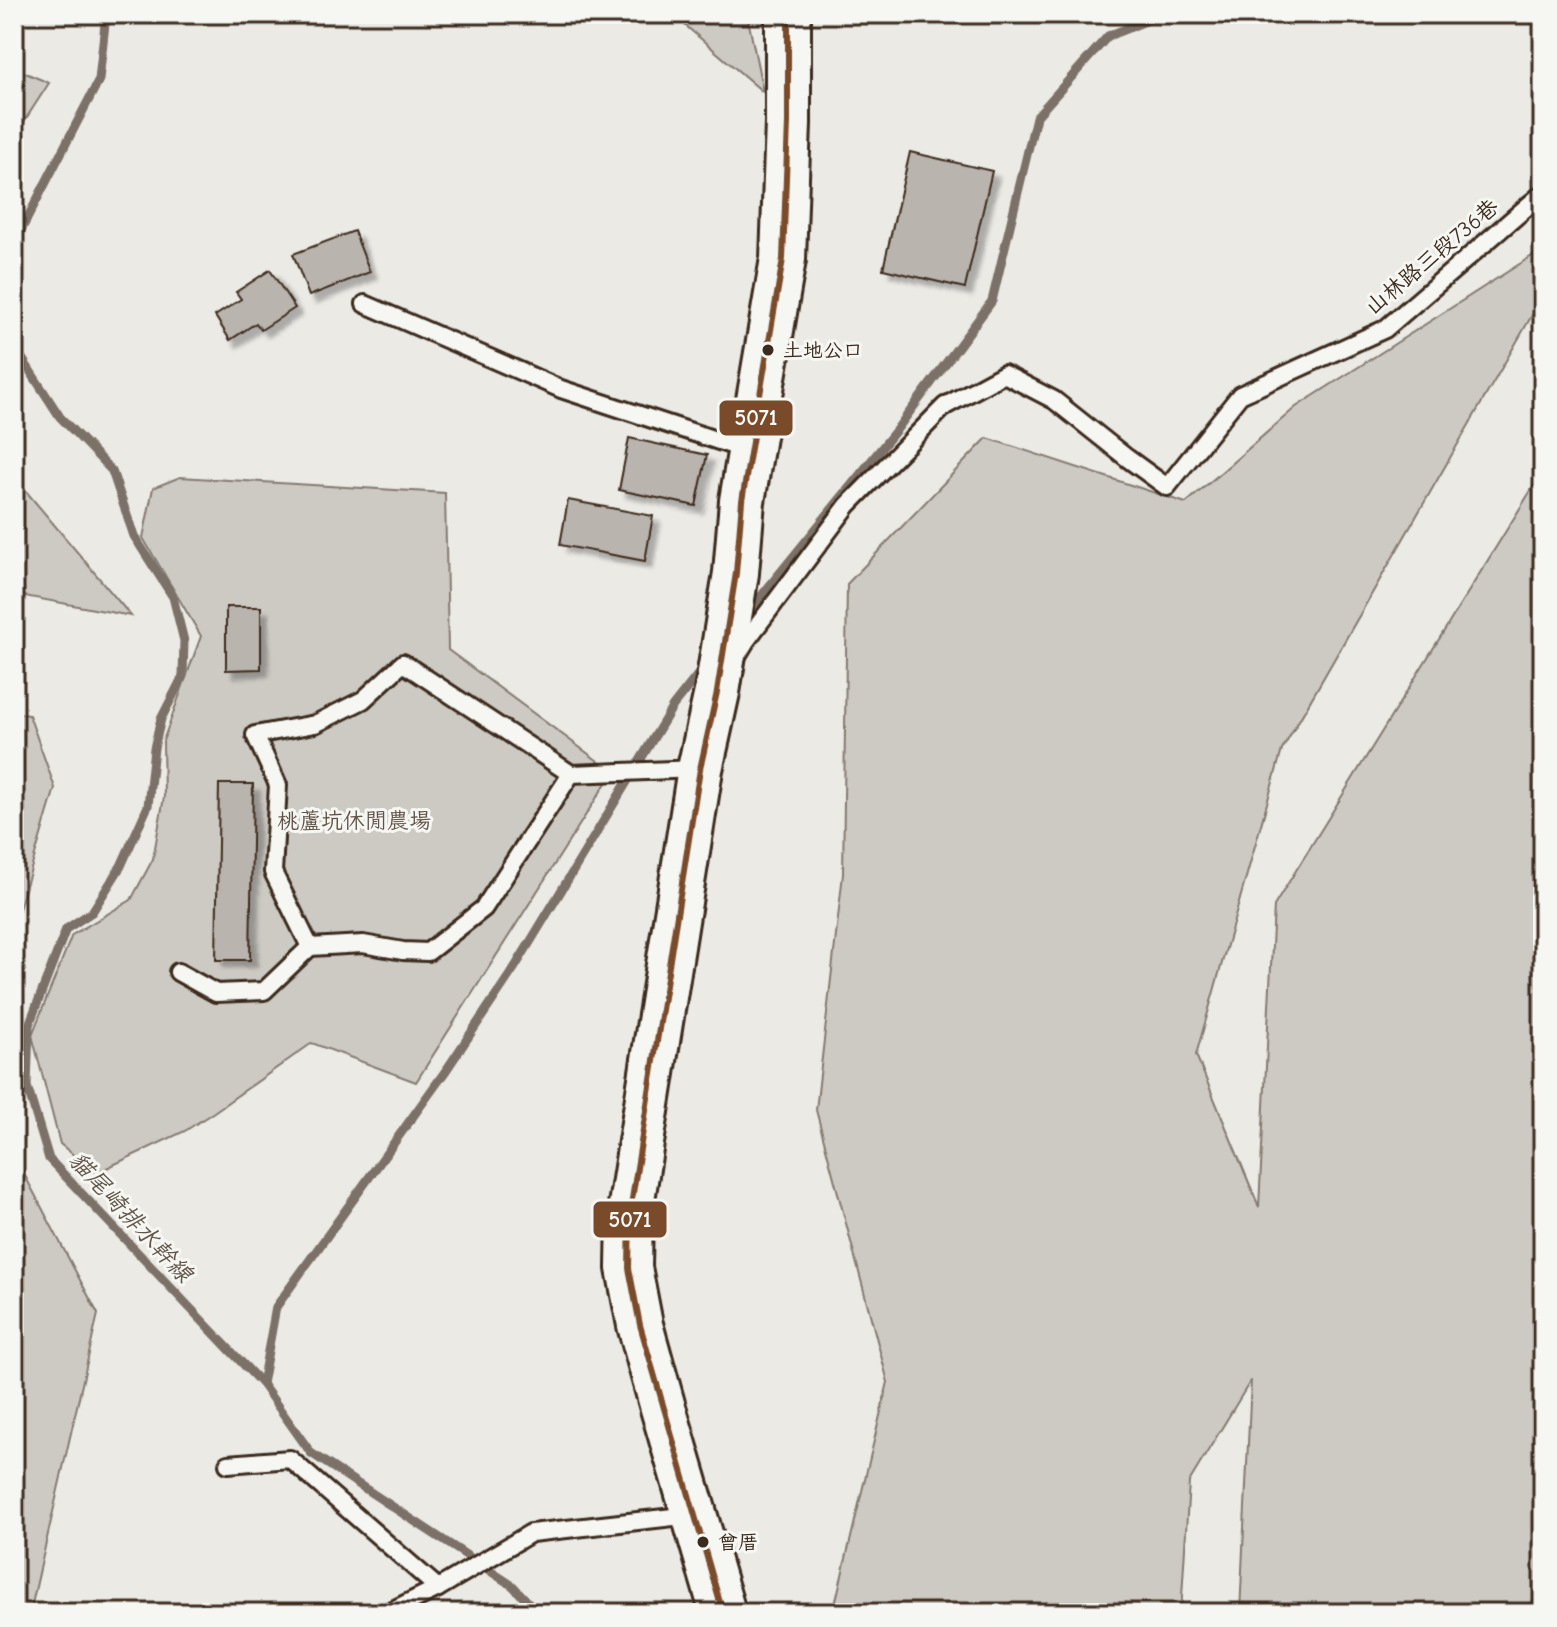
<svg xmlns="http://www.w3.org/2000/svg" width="1557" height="1627" viewBox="0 0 1557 1627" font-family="'Comic Neue','LXGW WenKai TC',sans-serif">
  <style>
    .green { fill: #cdcac4; stroke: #847a71; stroke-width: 2 }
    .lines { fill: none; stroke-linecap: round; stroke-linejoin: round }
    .stream { stroke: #7c7167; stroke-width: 9 }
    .building { fill: #bab4ae; stroke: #3b2a1e; stroke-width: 2; filter: url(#shadow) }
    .lane-casing { stroke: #3b2a1e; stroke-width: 22 }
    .secondary-casing { stroke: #3b2a1e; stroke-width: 50 }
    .lane { stroke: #f6f6f2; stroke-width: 16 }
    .secondary { stroke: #f6f6f2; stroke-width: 44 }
    .bus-1-casing { stroke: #f6f6f2; stroke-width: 12 }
    .bus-1 { stroke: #7a4b2a; stroke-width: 6 }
    .bus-dot { fill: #3b2a1e; stroke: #f6f6f2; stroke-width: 3 }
    .labels { text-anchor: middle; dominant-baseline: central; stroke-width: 6; stroke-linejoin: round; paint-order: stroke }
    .bus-label { font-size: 20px; fill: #3b2a1e; stroke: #f6f6f2; text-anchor: start }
    .street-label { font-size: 22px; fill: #3b2a1e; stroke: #f6f6f2 }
    .park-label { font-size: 22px; fill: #605248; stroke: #f6f6f2 }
    .water-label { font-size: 24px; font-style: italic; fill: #615449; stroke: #f6f6f2 }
    .line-badge { stroke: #f6f6f2; stroke-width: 3 }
    .badge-label { font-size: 22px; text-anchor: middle; font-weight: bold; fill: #fff }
  </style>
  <defs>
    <filter id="shadow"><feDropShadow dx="7" dy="7" stdDeviation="2" flood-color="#0004"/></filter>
  </defs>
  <rect width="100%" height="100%" fill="#ebeae5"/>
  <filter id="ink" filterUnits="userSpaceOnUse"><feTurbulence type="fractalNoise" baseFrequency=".0125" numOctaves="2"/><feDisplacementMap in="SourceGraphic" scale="16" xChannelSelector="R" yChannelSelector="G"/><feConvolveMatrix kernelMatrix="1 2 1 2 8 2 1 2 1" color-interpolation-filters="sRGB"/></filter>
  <g filter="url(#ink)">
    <g class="green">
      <polygon points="672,14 747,14 763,92"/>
      <polygon points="14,68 49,83 14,137"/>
      <polygon points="1543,249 1543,296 1282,750 1196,1055 1259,1207 1274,906 1543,471 1543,1613 1240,1613 1251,1380 1189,1482 1181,1613 833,1613 888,1382 816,1110 843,874 847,584 987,438 1186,503 1296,407"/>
      <polygon points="14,477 131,616 14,594"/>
      <polygon points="180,477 445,493 448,650 613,772 416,1082 312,1043 214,1112 185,1131 96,1173 60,1144 32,1035 72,935 131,900 153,859 164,797 163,741 201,636 143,538 153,488"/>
      <polygon points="14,712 29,715 55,788 14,926"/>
      <polygon points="14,1155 98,1314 30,1613 14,1613"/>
    </g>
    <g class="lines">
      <g class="stream">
        <polyline points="14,244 99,80 106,14"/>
        <polyline points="14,346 60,417 112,471 134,536 173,597 184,641 183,676 161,719 154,748 148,806 121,866 92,912 66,929 29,1025 27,1086 49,1159 262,1384 311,1453 513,1586 538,1613"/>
        <polyline points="745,616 897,429 992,301 1036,117 1108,36 1163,14"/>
        <polyline points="262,1384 276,1307 447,1069 515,967 673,706 703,668"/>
      </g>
    </g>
    <g class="building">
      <polygon points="910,152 992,171 965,288 883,269"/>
      <polygon points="354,231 370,272 309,296 293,254"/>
      <polygon points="270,270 295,308 261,330 256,323 230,340 215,316 241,299 236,292"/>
      <polygon points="629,438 707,455 696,506 619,490"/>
      <polygon points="568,500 653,516 645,561 560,545"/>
      <polygon points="226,607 261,607 261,669 226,670"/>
      <polygon points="219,784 253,784 250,960 216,960"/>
    </g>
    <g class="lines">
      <defs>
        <g id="lane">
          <polyline points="365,304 561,389 749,451"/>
          <polyline points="738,654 746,641 848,505 945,406 1004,374 1054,400 1127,458 1167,487 1240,395 1385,329 1543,193"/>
          <polygon points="403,663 571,774 484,908 428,952 403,951 363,944 310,947 273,872 278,785 255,735 315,724 363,700"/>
          <polyline points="571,774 697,769"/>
          <polyline points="178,972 216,993 264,991 310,947"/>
          <polyline points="228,1464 290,1459 438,1588"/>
          <polyline points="387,1613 438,1588 531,1533 691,1515"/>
        </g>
        <polyline id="secondary" points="723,1613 663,1408 640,1325 629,1268 630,1212 700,769 717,692 736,573 742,501 783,259 788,123 788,14"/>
      </defs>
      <use href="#lane" class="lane-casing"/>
      <use href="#secondary" class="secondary-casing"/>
      <use href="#lane" class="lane"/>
      <use href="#secondary" class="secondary"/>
      <defs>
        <polyline id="bus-1" points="723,1613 640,1325 629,1268 630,1212 700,769 717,692 736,573 742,501 783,259 788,123 788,14"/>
      </defs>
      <use href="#bus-1" class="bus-1-casing"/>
      <use href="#bus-1" class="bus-1"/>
    </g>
  </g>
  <g class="bus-dot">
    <circle cx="768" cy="350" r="7"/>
    <circle cx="703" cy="1542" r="7"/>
  </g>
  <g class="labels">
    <g class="bus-label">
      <text x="783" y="350">土地公口</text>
      <text x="718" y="1542">曾厝</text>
    </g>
    <g class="street-label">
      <text transform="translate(1432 257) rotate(-40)">山林路三段736巷</text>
    </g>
    <g class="park-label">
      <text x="354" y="821">桃蘆坑休閒農場</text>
    </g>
    <g class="water-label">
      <text transform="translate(131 1217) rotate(47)">貓尾崎排水幹線</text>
    </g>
  </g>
  <g class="line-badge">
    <rect x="718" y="399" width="76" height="38" rx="8" fill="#7a4b2a"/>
    <rect x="592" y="1200" width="76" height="39" rx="8" fill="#7a4b2a"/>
  </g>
  <g class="badge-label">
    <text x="756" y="425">5071</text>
    <text x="630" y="1227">5071</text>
  </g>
  <rect width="1557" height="1627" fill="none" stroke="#f6f6f2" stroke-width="48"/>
  <rect x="24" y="24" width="1509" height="1579" fill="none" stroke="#3b2a1e" stroke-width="3" filter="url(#ink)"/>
</svg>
